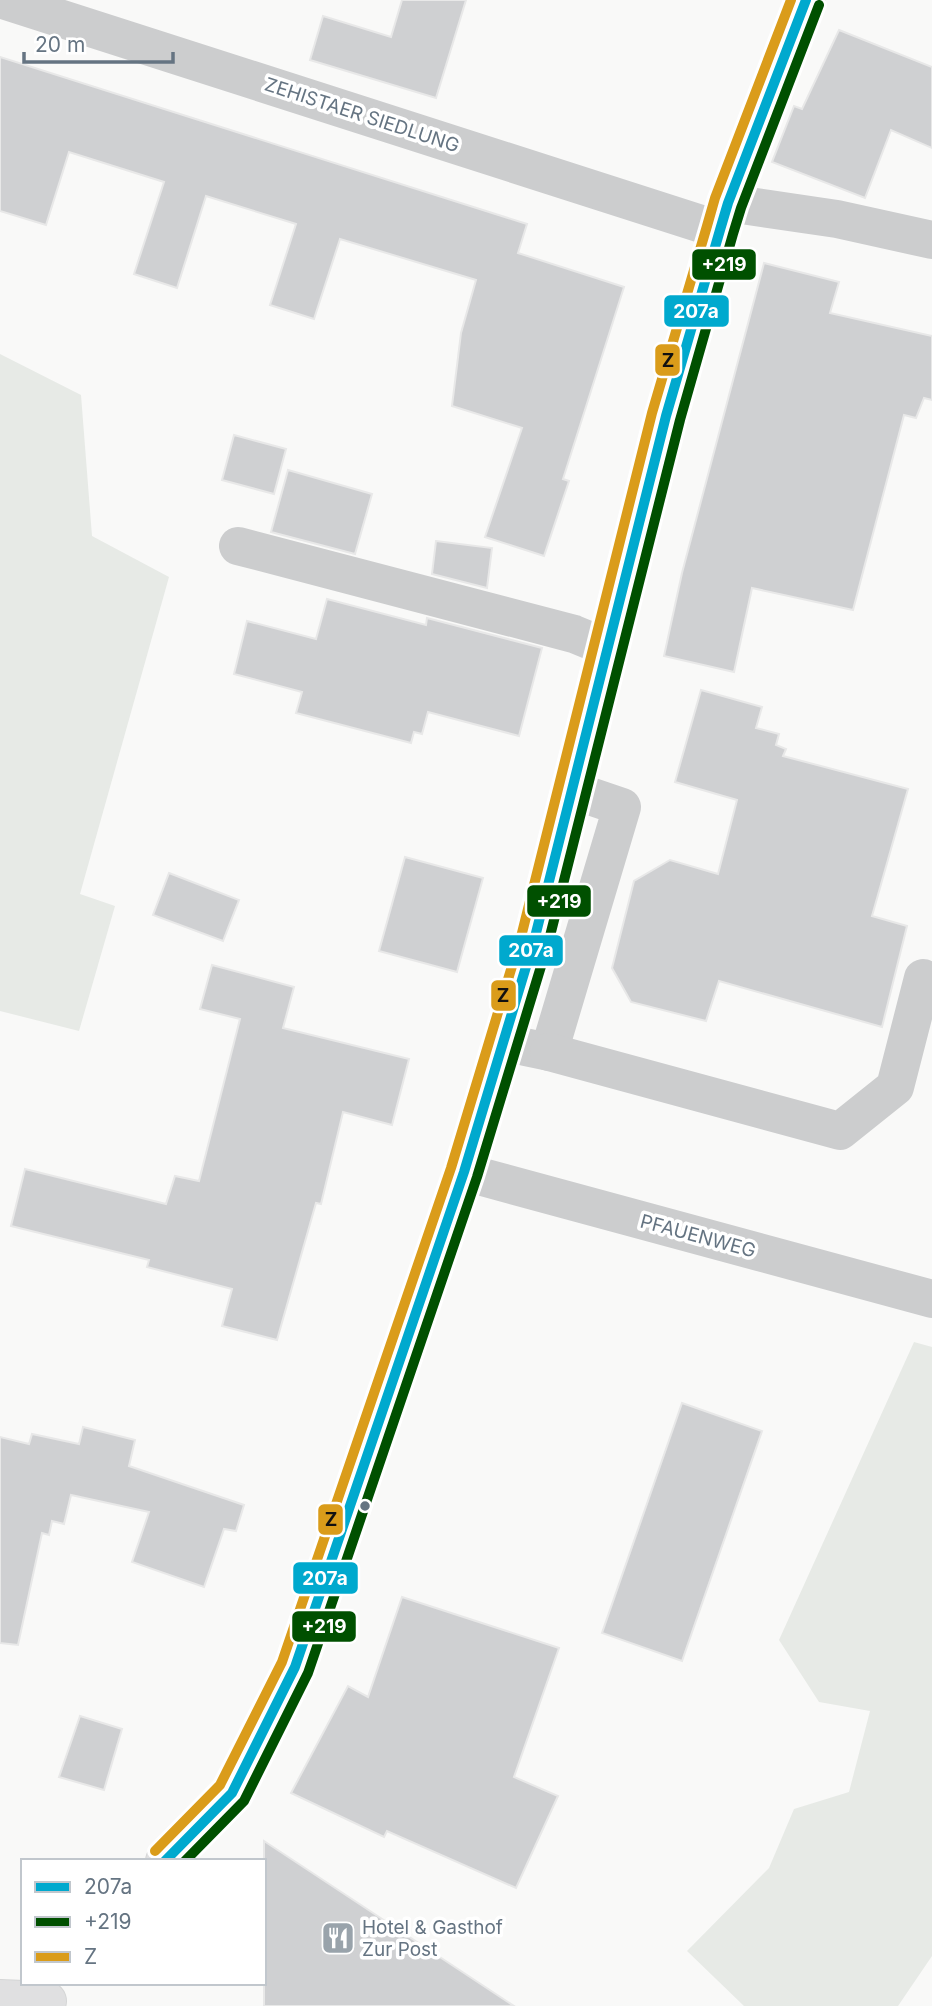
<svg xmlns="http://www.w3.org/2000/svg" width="932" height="2006" viewBox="0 0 932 2006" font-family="Inter,sans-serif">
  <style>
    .green { fill: #e7eae6 }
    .building { fill: #cfd0d2; stroke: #e8e8e8; stroke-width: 2 }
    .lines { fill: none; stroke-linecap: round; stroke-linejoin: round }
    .major-casing { stroke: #d5d6d6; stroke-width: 40 }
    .minor { stroke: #cccdce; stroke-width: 38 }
    .major { stroke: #e0e0e1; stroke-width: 38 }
    .bus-1-casing { stroke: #fff; stroke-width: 16 }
    .bus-2-casing { stroke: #fff; stroke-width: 16 }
    .bus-3-casing { stroke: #fff; stroke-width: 16 }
    .bus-1 { stroke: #00a9ce; stroke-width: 10 }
    .bus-2 { stroke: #005000; stroke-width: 10 }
    .bus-3 { stroke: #da9c1a; stroke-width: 10 }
    .bus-dot { fill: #657482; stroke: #fff; stroke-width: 2.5 }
    .labels { text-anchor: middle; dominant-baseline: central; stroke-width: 7; stroke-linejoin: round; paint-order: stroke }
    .street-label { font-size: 19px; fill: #657482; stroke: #fff }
    .poi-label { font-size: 19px; fill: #657482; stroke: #fff; text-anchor: start }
    .line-badge { stroke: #fff; stroke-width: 2.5 }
    .badge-label { font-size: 19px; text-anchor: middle; font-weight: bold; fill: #fff }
    .pale-badge-label { font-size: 19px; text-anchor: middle; font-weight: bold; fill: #111 }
  </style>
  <rect width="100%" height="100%" fill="#f9f9f8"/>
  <g class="green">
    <polygon points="0,354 81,395 92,536 169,577 80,894 115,906 79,1031 0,1011"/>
    <polygon points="914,1342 932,1347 932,1956 898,2006 744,2006 687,1951 769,1868 794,1809 849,1792 870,1711 819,1702 779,1640"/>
  </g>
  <g class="building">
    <polygon points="402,0 466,0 436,98 310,60 323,16 391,37"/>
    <polygon points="839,30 932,67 932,148 891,130 865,198 772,162 794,106 802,109"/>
    <polygon points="0,57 527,224 518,253 624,287 563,479 569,481 544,556 485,537 522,428 452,406 461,333 476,280 340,239 314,319 270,305 296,224 206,196 177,288 134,274 164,182 69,152 46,225 0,211"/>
    <polygon points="764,263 839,282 830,313 932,336 932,400 924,398 916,418 904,415 853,610 752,588 734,672 664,656 682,573"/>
    <polygon points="234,435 286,449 274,494 222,480"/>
    <polygon points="288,470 372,494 355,554 271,532"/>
    <polygon points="436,541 492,548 487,588 432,574"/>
    <polygon points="327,599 426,625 427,618 542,648 519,736 428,712 422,734 414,732 411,743 296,713 302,692 234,674 247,621 316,639"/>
    <polygon points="701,690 762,707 756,728 779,734 776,745 786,749 783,756 908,789 872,916 907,926 882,1027 719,981 706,1021 631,1002 612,968 634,881 670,860 718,874 737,800 675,782"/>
    <polygon points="405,857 483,878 457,972 379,951"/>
    <polygon points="169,873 239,900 223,941 153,915"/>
    <polygon points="212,965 294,987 283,1028 409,1059 392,1125 343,1112 321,1204 316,1203 277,1340 222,1326 232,1289 147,1267 149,1260 11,1226 25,1169 166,1204 175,1176 199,1181 240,1019 200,1009"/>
    <polygon points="682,1403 762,1431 682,1661 602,1633"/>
    <polygon points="83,1427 135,1440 129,1466 244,1505 236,1531 224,1529 204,1587 132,1562 149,1512 71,1495 64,1524 52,1521 49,1535 42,1533 18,1645 0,1643 0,1437 29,1444 32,1434 79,1444"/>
    <polygon points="402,1597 559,1648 514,1777 558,1796 516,1888 387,1831 384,1837 291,1793 348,1686 368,1697"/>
    <polygon points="80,1716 122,1729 104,1790 59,1777"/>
    <polygon points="264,1841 514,2006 264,2006"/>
  </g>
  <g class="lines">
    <defs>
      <g id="major">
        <polyline points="165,1861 232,1793 295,1667 464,1172 535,937 666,416 720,230 728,203 806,0"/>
        <polyline points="0,1999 47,2001"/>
      </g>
    </defs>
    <use href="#major" class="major-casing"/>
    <g class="minor">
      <polyline points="3,0 720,230"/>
      <polyline points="728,203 837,219 932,240"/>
      <polyline points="238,546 574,634 608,648"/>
      <polyline points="525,1047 549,1052 622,807 572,790"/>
      <polyline points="549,1052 840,1131 895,1087 923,978"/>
      <polyline points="464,1172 932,1299"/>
    </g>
    <use href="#major" class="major"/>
    <defs>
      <polyline id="bus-1" points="165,1861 232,1793 295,1667 464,1172 535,937 666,416 720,230 728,203 806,0"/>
      <polyline id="bus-2" points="185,1861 244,1801 308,1673 477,1177 549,940 680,420 733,234 741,208 819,5"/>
      <polyline id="bus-3" points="155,1851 220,1785 282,1662 451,1168 522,933 652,413 707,226 715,198 791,0"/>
    </defs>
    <use href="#bus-1" class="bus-1-casing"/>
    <use href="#bus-2" class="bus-2-casing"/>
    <use href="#bus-3" class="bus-3-casing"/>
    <use href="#bus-1" class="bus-1"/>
    <use href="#bus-2" class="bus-2"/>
    <use href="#bus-3" class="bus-3"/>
  </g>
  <defs>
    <symbol id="restaurant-square" viewBox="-11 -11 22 22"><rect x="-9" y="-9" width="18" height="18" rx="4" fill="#99a3ab" stroke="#fff"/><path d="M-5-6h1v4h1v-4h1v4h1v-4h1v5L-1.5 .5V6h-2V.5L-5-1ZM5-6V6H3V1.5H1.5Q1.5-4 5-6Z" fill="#fff"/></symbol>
  </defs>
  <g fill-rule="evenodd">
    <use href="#restaurant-square" x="319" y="1919" width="38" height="38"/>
  </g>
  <circle class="bus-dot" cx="365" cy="1506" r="6"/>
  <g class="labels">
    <g class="street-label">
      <text transform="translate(362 115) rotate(18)">ZEHISTAER SIEDLUNG</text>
      <text transform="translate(698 1236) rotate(15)">PFAUENWEG</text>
    </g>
    <g class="poi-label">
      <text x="362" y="1927">Hotel &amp; Gasthof<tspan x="362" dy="22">Zur Post</tspan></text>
    </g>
  </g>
  <g class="line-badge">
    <rect x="691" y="248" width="66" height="33" rx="7" fill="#005000"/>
    <rect x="663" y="294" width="67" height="34" rx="7" fill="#00a9ce"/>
    <rect x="654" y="343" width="27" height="34" rx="7" fill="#da9c1a"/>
    <rect x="526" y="884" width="66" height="34" rx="7" fill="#005000"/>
    <rect x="498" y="934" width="66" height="33" rx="7" fill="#00a9ce"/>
    <rect x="490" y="979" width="27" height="33" rx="7" fill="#da9c1a"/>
    <rect x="317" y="1503" width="27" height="33" rx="7" fill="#da9c1a"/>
    <rect x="292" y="1561" width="67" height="34" rx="7" fill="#00a9ce"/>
    <rect x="291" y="1610" width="66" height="33" rx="7" fill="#005000"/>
  </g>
  <g class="badge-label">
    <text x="724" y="271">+219</text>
    <text x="696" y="318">207a</text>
    <text x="559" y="908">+219</text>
    <text x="531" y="957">207a</text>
    <text x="325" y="1585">207a</text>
    <text x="324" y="1633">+219</text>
  </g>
  <g class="pale-badge-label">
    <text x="668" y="367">Z</text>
    <text x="503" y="1002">Z</text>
    <text x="331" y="1526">Z</text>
  </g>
  <rect x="21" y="1859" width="245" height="126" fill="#ffffff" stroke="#c1c7cd" stroke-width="2"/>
  <rect x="35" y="1882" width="35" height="10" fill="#00a9ce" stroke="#c1c7cd" stroke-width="2"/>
  <text x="84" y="1894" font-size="21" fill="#657482">207a</text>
  <rect x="35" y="1917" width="35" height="10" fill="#005000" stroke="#c1c7cd" stroke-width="2"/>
  <text x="84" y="1929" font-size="21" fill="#657482">+219</text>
  <rect x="35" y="1952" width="35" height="10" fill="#da9c1a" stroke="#c1c7cd" stroke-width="2"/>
  <text x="84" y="1964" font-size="21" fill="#657482">Z</text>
  <path d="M24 52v10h149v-10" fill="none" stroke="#657482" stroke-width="3.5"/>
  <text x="35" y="52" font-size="21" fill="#657482" stroke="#ffffff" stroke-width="5" paint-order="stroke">20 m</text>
</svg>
